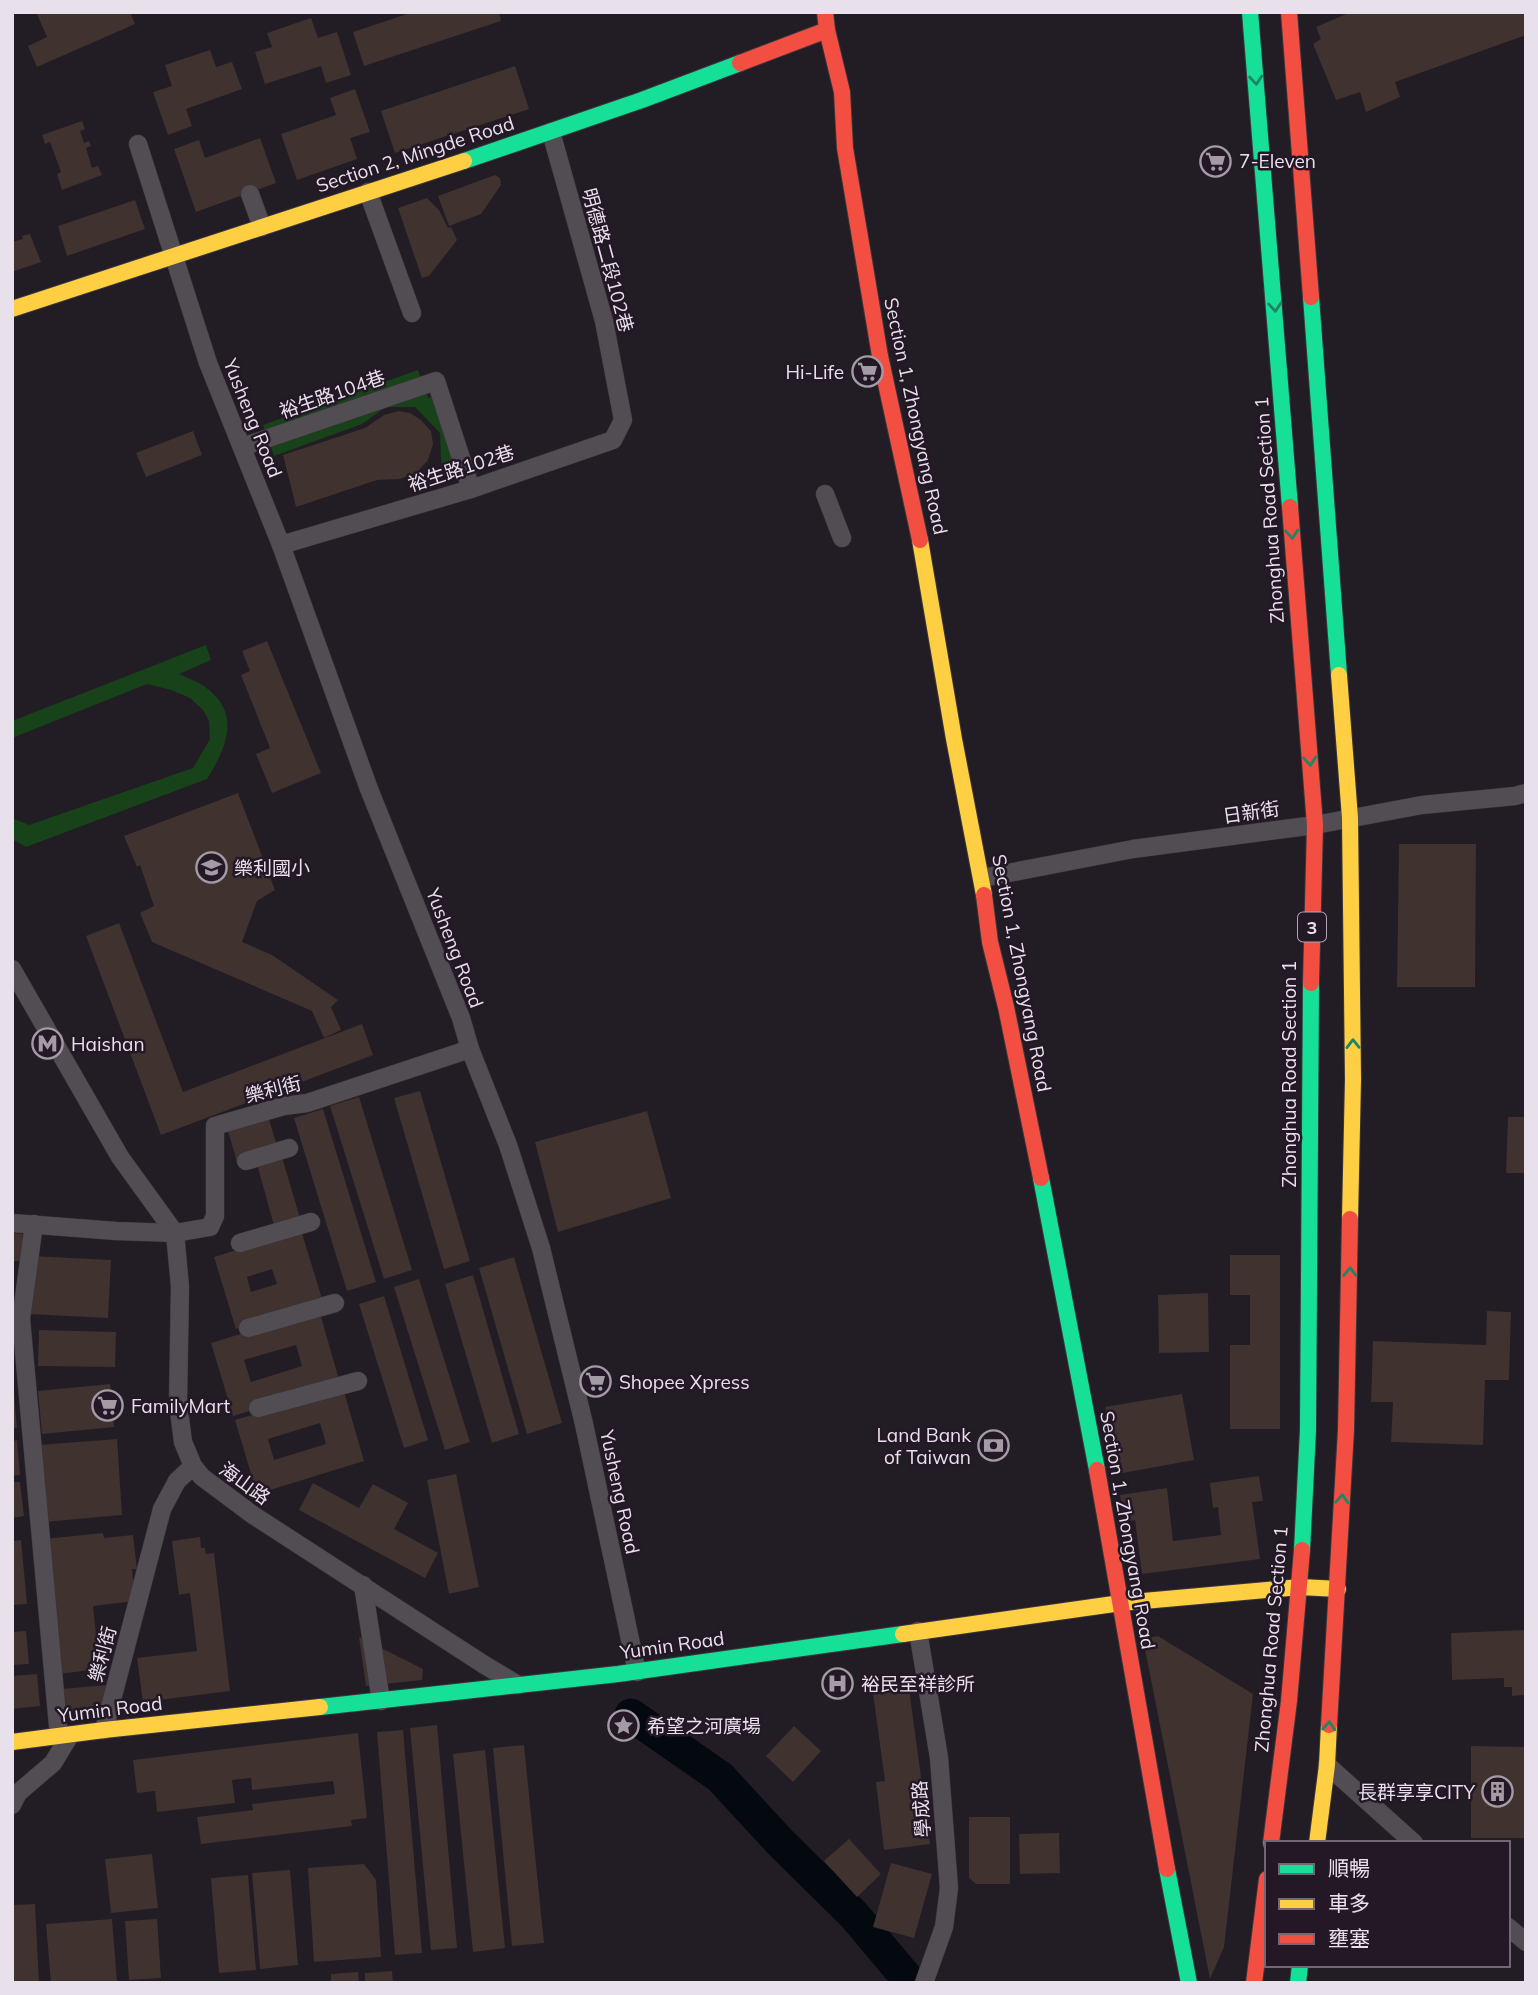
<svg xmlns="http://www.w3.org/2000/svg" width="1538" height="1995" viewBox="0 0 1538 1995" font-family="Mulish,'Noto Sans TC',sans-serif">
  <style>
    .green { fill: #18421a }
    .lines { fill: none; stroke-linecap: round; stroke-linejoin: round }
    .river { stroke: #03090f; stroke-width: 33 }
    .building { fill: #3f322f; fill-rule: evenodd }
    .street-casing { stroke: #3b363c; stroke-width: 19 }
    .fast-casing { stroke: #3b363c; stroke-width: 18 }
    .slow-casing { stroke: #3b363c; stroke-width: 18 }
    .jam-casing { stroke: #3b363c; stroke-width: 18 }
    .street { stroke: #524d53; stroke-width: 18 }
    .fast { stroke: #16e098; stroke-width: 16 }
    .slow { stroke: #ffcf43; stroke-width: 16 }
    .jam { stroke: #f24e42; stroke-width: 16 }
    .oneway { stroke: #1c8665 }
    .labels { text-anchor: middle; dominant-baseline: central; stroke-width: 5; stroke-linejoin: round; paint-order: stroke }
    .shield { fill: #241827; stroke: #ada5b0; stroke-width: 2 }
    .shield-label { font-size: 18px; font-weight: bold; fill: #e8e1eb }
    .street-label { font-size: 19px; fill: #e8e1eb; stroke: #241827 }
    .poi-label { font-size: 19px; fill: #e8e1eb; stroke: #241827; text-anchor: start }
  </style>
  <rect width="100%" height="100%" fill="#221c24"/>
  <g class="green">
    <polygon points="418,370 428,398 448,391 475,469 442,481 440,433 415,407 386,407 362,424 274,456 263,425"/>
    <path d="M206 645 211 660 179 674C185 677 193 680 199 683 242 709 229 744 207 779L26 847 12 839V818L29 825 193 768 210 739 209 721 203 710 190 698 171 690 147 684 12 738V721Z"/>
  </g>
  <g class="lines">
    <polyline class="river" points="631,1715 720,1777 780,1842 854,1915 911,1983"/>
  </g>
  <g class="building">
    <polygon points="36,12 130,12 135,24 37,67 28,46 47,37"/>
    <polygon points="413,12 499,12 501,21 364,66 353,32"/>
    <polygon points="1351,12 1526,12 1526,35 1395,82 1400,97 1366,112 1360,92 1336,100 1313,44 1321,39 1316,27"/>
    <polygon points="311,18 318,38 337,32 351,75 326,83 321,66 265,84 255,52 272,47 267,33"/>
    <polygon points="210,50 216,67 232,62 242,89 186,109 192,126 168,135 153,92 172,86 165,65"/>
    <polygon points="515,66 529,109 395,153 381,111"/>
    <polygon points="355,89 370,132 350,138 357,159 297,180 281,134 336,115 330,98"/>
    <polygon points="82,121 85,129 80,131 84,143 89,141 91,146 86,148 92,168 98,166 102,175 62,190 57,174 61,172 50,142 45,144 42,135"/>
    <polygon points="260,138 276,183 196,212 174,149 199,140 205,158"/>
    <polygon points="495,175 500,178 501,185 481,214 449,226 438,196"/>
    <polygon points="427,198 439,210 448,228 451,227 457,240 429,276 422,278 398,208"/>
    <polygon points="135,200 145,229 67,256 58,226"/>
    <polygon points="30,234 41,262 12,272 12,242 23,239 22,236"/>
    <polygon points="399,411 410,413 421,420 431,431 433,444 428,460 417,472 400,479 377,480 296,507 283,455 365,428 384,415"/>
    <polygon points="193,431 202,455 146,477 136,453"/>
    <polygon points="267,641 321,773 272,793 256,754 270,748 241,675 250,671 242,651"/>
    <polygon points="238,793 275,890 257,901 242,942 272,955 338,1000 331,1007 341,1030 324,1038 312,1011 152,942 140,913 154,906 140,865 137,867 124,836"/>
    <polygon points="1399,844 1476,844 1475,987 1397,987"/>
    <polygon points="119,923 183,1092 362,1024 373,1055 161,1135 86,936"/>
    <polygon points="420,1091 470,1261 444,1269 394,1098"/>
    <polygon points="359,1097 412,1270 384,1279 330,1106"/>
    <polygon points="323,1109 376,1282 347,1291 294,1118"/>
    <polygon points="647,1111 671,1198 558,1232 535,1142"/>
    <polygon points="1508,1117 1526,1117 1526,1173 1506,1173"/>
    <polygon points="269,1119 278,1150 237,1162 228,1131"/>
    <polygon points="282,1157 302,1225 276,1233 257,1164"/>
    <path d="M301 1230 323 1302 236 1329 214 1257ZM272 1269 277 1284 251 1292 247 1277Z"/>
    <polygon points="12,1233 23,1234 21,1261 12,1261"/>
    <polygon points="1230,1255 1280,1255 1280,1429 1230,1429 1230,1345 1250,1345 1250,1295 1230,1295"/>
    <polygon points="32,1256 111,1260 108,1318 29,1314"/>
    <polygon points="514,1257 562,1423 527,1434 479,1268"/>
    <polygon points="473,1275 519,1434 492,1443 445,1284"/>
    <polygon points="419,1279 470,1442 445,1450 394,1287"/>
    <polygon points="1208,1293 1209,1352 1159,1353 1158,1295"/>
    <polygon points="384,1296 428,1440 404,1448 359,1304"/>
    <path d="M319 1310 340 1383 233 1416 211 1343ZM296 1345 302 1366 251 1382 244 1360Z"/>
    <polygon points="1487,1311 1511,1312 1509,1380 1485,1380 1483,1445 1391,1442 1393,1402 1371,1402 1373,1341 1486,1345"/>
    <polygon points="39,1330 116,1332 115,1367 38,1366"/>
    <polygon points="110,1384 114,1427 42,1434 38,1391"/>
    <path d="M343 1388 364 1461 257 1494 235 1420ZM320 1423 326 1444 274 1460 268 1439Z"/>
    <polygon points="12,1392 14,1392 17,1428 12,1428"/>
    <polygon points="1182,1394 1194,1460 1117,1474 1105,1407"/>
    <polygon points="117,1439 122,1515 44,1522 38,1445"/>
    <polygon points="17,1440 20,1475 12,1476 12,1441"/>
    <polygon points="456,1474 479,1587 449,1594 427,1480"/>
    <polygon points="1259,1476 1263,1501 1252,1502 1260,1559 1142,1574 1135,1520 1125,1522 1120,1495 1167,1488 1173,1541 1221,1535 1218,1507 1213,1508 1210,1483"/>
    <polygon points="12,1482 20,1482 24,1516 12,1518"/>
    <polygon points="313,1483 359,1508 373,1484 408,1503 394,1529 438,1553 425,1578 299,1510"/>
    <polygon points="103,1533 104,1538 133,1535 137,1569 132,1569 135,1601 93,1606 97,1644 105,1644 108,1668 58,1674 44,1539"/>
    <polygon points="200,1537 201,1548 205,1548 206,1554 214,1553 230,1691 143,1702 137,1658 197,1651 190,1593 179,1595 172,1541"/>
    <polygon points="21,1540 27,1604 12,1605 12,1541"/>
    <polygon points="1526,1630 1526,1695 1512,1696 1512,1687 1504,1687 1504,1678 1452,1680 1451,1633"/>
    <polygon points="26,1631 29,1664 12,1665 12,1632"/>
    <polygon points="1158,1636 1253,1694 1224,1947 1210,1979 1143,1639"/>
    <polygon points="359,1637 423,1669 422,1680 366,1686"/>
    <polygon points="37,1674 40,1706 12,1709 12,1676"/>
    <polygon points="908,1681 930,1844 884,1850 876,1782 885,1781 872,1686"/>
    <polygon points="107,1685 110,1713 63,1717 61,1689"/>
    <polygon points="437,1725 457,1948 431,1950 410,1728"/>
    <polygon points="794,1726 821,1751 793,1782 766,1756"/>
    <polygon points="403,1730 422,1953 395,1955 377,1732"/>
    <polygon points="358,1733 367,1818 351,1820 352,1826 201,1844 197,1817 253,1810 252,1804 335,1794 333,1781 252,1790 251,1778 232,1780 235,1803 157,1812 155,1791 137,1793 133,1760"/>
    <polygon points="524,1745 544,1943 512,1946 493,1748"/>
    <polygon points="1471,1746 1526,1747 1526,1838 1471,1838"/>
    <polygon points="485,1750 505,1948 473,1952 453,1754"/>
    <polygon points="969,1817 1010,1817 1010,1884 976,1884 969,1878"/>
    <polygon points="1059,1833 1060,1873 1020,1874 1019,1834"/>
    <polygon points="849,1839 881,1874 857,1897 824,1861"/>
    <polygon points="152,1854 158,1908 111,1913 105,1859"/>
    <polygon points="891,1863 932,1874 914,1938 873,1927"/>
    <polygon points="364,1864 376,1880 381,1957 314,1962 308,1868"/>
    <polygon points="290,1870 298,1965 260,1969 252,1873"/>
    <polygon points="248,1875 256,1970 219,1973 211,1878"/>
    <polygon points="35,1904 39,1983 12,1983 12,1905"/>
    <polygon points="112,1919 117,1981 51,1983 46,1924"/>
    <polygon points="157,1919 161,1978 129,1980 125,1921"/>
    <polygon points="392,1971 393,1983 365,1983 365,1973"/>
    <polygon points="358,1972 359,1983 331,1983 331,1974"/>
  </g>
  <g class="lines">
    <defs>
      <g id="street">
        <polyline points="138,144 208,363 281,545 369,789 461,1018 470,1049 508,1145 541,1248 584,1424 637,1672"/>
        <polyline points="368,192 412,313"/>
        <polyline points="250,194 262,227"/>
        <polyline points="242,447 436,381 471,489"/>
        <polyline points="825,494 842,538"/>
        <polyline points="281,545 471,489 613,440 623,420 604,321 551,132"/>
        <polyline points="982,878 1133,849 1315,825 1422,805 1515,796 1526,793"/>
        <polyline points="12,969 120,1157 175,1233 180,1287 178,1403 183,1442 193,1466 202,1477 253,1515 483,1664 518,1685"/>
        <polyline points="246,1161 289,1148"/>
        <polyline points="12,1223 116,1231 175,1233 210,1227 215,1216 215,1126 284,1106 307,1103 470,1049"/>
        <polyline points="34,1224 21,1319 59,1737"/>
        <polyline points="240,1243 311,1222"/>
        <polyline points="248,1328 335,1303"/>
        <polyline points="258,1408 358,1381"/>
        <polyline points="363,1585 381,1701"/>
        <polyline points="918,1631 939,1758 949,1888 944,1927 924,1983"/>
        <polyline points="104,1730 162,1509 177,1481 193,1466"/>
        <polyline points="1327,1765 1414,1843"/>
        <polyline points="12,1805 18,1793 53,1763 70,1735"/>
        <polyline points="1508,1927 1526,1942"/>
      </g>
      <g id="fast">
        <polyline points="1250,12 1290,507"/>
        <polyline points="464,161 642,100 740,63"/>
        <polyline points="1311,297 1339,675"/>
        <polyline points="1041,1178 1097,1470"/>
        <polyline points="1302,1550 1308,1430 1311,983"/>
        <polyline points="320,1707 618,1674 903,1634"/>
        <polyline points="1167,1869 1189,1983"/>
        <polyline points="1298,1983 1300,1965"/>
      </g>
      <g id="slow">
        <polyline points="12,309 464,161"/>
        <polyline points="920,540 954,739 984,895"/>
        <polyline points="1339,675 1350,818 1353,1079 1350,1219"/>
        <polyline points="903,1634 1121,1603 1300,1587 1338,1589"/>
        <polyline points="12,1742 104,1730 320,1707"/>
        <polyline points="1317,1843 1327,1765 1329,1725"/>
      </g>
      <g id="jam">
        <polyline points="825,12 827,30 842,92 845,148 880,356 920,540"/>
        <polyline points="1289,12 1311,297"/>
        <polyline points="740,63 827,30"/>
        <polyline points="1290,507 1315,825 1311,983"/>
        <polyline points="984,895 990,942 1006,1007 1041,1178"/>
        <polyline points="1097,1470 1167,1869"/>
        <polyline points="1329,1725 1346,1430 1350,1219"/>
        <polyline points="1271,1843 1289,1701 1302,1550"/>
        <polyline points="1254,1983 1267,1879"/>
      </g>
    </defs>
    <use href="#street" class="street-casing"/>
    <use href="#fast" class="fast-casing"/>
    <use href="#slow" class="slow-casing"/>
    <use href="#jam" class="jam-casing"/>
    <use href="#street" class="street"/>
    <use href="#fast" class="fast"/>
    <use href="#slow" class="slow"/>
    <use href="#jam" class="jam"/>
  </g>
  <defs><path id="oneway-chevron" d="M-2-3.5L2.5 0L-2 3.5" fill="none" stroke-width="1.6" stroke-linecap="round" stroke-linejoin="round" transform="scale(1.75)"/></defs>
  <g class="oneway">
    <use href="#oneway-chevron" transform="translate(1256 80) rotate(85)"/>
    <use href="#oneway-chevron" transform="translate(1275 307) rotate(86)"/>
    <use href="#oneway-chevron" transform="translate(1292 534) rotate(85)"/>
    <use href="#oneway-chevron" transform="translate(1310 761) rotate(86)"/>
    <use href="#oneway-chevron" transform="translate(1353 1044) rotate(-91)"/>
    <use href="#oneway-chevron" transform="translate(1350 1272) rotate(-89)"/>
    <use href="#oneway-chevron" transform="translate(1342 1499) rotate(-87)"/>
    <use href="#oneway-chevron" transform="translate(1329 1726) rotate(-86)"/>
  </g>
  <defs>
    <symbol id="supermarket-ring" viewBox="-11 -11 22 22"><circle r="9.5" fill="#241827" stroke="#a39ca5" stroke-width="1.5"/><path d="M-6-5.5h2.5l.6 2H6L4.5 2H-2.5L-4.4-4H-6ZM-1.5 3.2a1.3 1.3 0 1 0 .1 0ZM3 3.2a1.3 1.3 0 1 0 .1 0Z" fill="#a39ca5"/></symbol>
    <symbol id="school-ring" viewBox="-11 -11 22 22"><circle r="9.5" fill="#241827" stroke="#a39ca5" stroke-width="1.5"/><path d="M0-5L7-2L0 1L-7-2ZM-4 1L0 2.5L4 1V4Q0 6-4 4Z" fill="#a39ca5"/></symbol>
    <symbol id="metro-ring" viewBox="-11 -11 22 22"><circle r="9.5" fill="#241827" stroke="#a39ca5" stroke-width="1.5"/><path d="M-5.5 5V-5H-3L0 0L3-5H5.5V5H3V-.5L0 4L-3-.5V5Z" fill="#a39ca5"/></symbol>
    <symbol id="bank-ring" viewBox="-11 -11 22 22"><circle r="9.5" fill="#241827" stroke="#a39ca5" stroke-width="1.5"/><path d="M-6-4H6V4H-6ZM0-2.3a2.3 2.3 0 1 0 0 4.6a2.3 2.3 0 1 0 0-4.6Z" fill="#a39ca5"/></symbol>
    <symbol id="hospital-ring" viewBox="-11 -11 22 22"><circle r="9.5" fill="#241827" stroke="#a39ca5" stroke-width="1.5"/><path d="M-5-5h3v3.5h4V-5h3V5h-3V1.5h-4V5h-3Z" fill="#a39ca5"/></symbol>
    <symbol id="sight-ring" viewBox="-11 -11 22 22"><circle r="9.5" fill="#241827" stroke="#a39ca5" stroke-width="1.5"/><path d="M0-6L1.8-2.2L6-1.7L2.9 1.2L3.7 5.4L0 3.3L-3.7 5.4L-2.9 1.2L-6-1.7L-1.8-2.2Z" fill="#a39ca5"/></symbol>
    <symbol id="building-ring" viewBox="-11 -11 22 22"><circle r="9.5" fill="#241827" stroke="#a39ca5" stroke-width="1.5"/><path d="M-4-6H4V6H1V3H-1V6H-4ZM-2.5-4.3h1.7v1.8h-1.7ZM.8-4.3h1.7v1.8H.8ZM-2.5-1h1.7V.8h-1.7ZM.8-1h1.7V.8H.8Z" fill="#a39ca5"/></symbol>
  </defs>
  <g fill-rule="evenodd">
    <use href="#supermarket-ring" x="1198" y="144" width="35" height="35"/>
    <use href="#supermarket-ring" x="850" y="354" width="35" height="35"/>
    <use href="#school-ring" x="194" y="850" width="35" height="35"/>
    <use href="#metro-ring" x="30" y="1026" width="35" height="35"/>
    <use href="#supermarket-ring" x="578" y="1364" width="35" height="35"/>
    <use href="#supermarket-ring" x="90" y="1388" width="35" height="35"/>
    <use href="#bank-ring" x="976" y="1428" width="35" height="35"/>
    <use href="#hospital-ring" x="820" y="1666" width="35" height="35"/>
    <use href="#sight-ring" x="606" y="1708" width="35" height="35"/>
    <use href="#building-ring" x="1480" y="1774" width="35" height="35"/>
  </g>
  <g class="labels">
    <rect class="shield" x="1298" y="912.5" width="28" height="29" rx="5"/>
    <g class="shield-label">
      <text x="1312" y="927">3</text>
    </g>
    <g class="street-label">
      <text transform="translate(415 154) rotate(-18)">Section 2, Mingde Road</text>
      <text transform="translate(608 260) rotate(75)">明德路二段102巷</text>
      <text transform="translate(332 394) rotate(-19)">裕生路104巷</text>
      <text transform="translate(916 416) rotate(78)">Section 1, Zhongyang Road</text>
      <text transform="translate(253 418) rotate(68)">Yusheng Road</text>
      <text transform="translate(461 468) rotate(-18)">裕生路102巷</text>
      <text transform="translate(1269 510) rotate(-94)">Zhonghua Road Section 1</text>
      <text transform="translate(1251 812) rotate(-8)">日新街</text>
      <text transform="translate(455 948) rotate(69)">Yusheng Road</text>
      <text transform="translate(1022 973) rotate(79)">Section 1, Zhongyang Road</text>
      <text transform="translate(1289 1074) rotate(-90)">Zhonghua Road Section 1</text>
      <text transform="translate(273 1089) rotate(-14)">樂利街</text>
      <text transform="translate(245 1483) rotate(36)">海山路</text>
      <text transform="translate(620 1492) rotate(78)">Yusheng Road</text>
      <text transform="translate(1128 1530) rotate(80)">Section 1, Zhongyang Road</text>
      <text transform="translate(1271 1639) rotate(-85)">Zhonghua Road Section 1</text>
      <text transform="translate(672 1645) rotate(-8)">Yumin Road</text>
      <text transform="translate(102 1654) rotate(-75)">樂利街</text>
      <text transform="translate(110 1709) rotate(-7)">Yumin Road</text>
      <text transform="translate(921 1809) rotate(-94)">學成路</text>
    </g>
    <g class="poi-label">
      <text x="1239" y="161">7-Eleven</text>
      <text x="844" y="372" text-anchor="end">Hi-Life</text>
      <text x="234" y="868">樂利國小</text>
      <text x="71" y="1044">Haishan</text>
      <text x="619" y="1382">Shopee Xpress</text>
      <text x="131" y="1406">FamilyMart</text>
      <text x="971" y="1435" text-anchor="end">Land Bank<tspan x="971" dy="22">of Taiwan</tspan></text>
      <text x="861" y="1684">裕民至祥診所</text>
      <text x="647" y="1726">希望之河廣場</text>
      <text x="1475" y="1792" text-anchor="end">長群享享CITY</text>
    </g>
  </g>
  <rect width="1538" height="1995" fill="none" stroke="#e8e1eb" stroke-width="28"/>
  <rect x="1265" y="1841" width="245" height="126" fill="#241827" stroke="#726875" stroke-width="2"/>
  <rect x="1279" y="1864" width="35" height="10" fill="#16e098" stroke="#726875" stroke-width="2"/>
  <text x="1328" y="1876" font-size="21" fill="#e8e1eb">順暢</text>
  <rect x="1279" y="1899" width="35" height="10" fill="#ffcf43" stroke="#726875" stroke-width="2"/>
  <text x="1328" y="1911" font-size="21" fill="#e8e1eb">車多</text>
  <rect x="1279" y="1934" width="35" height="10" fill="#f24e42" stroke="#726875" stroke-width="2"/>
  <text x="1328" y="1946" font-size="21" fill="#e8e1eb">壅塞</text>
</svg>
